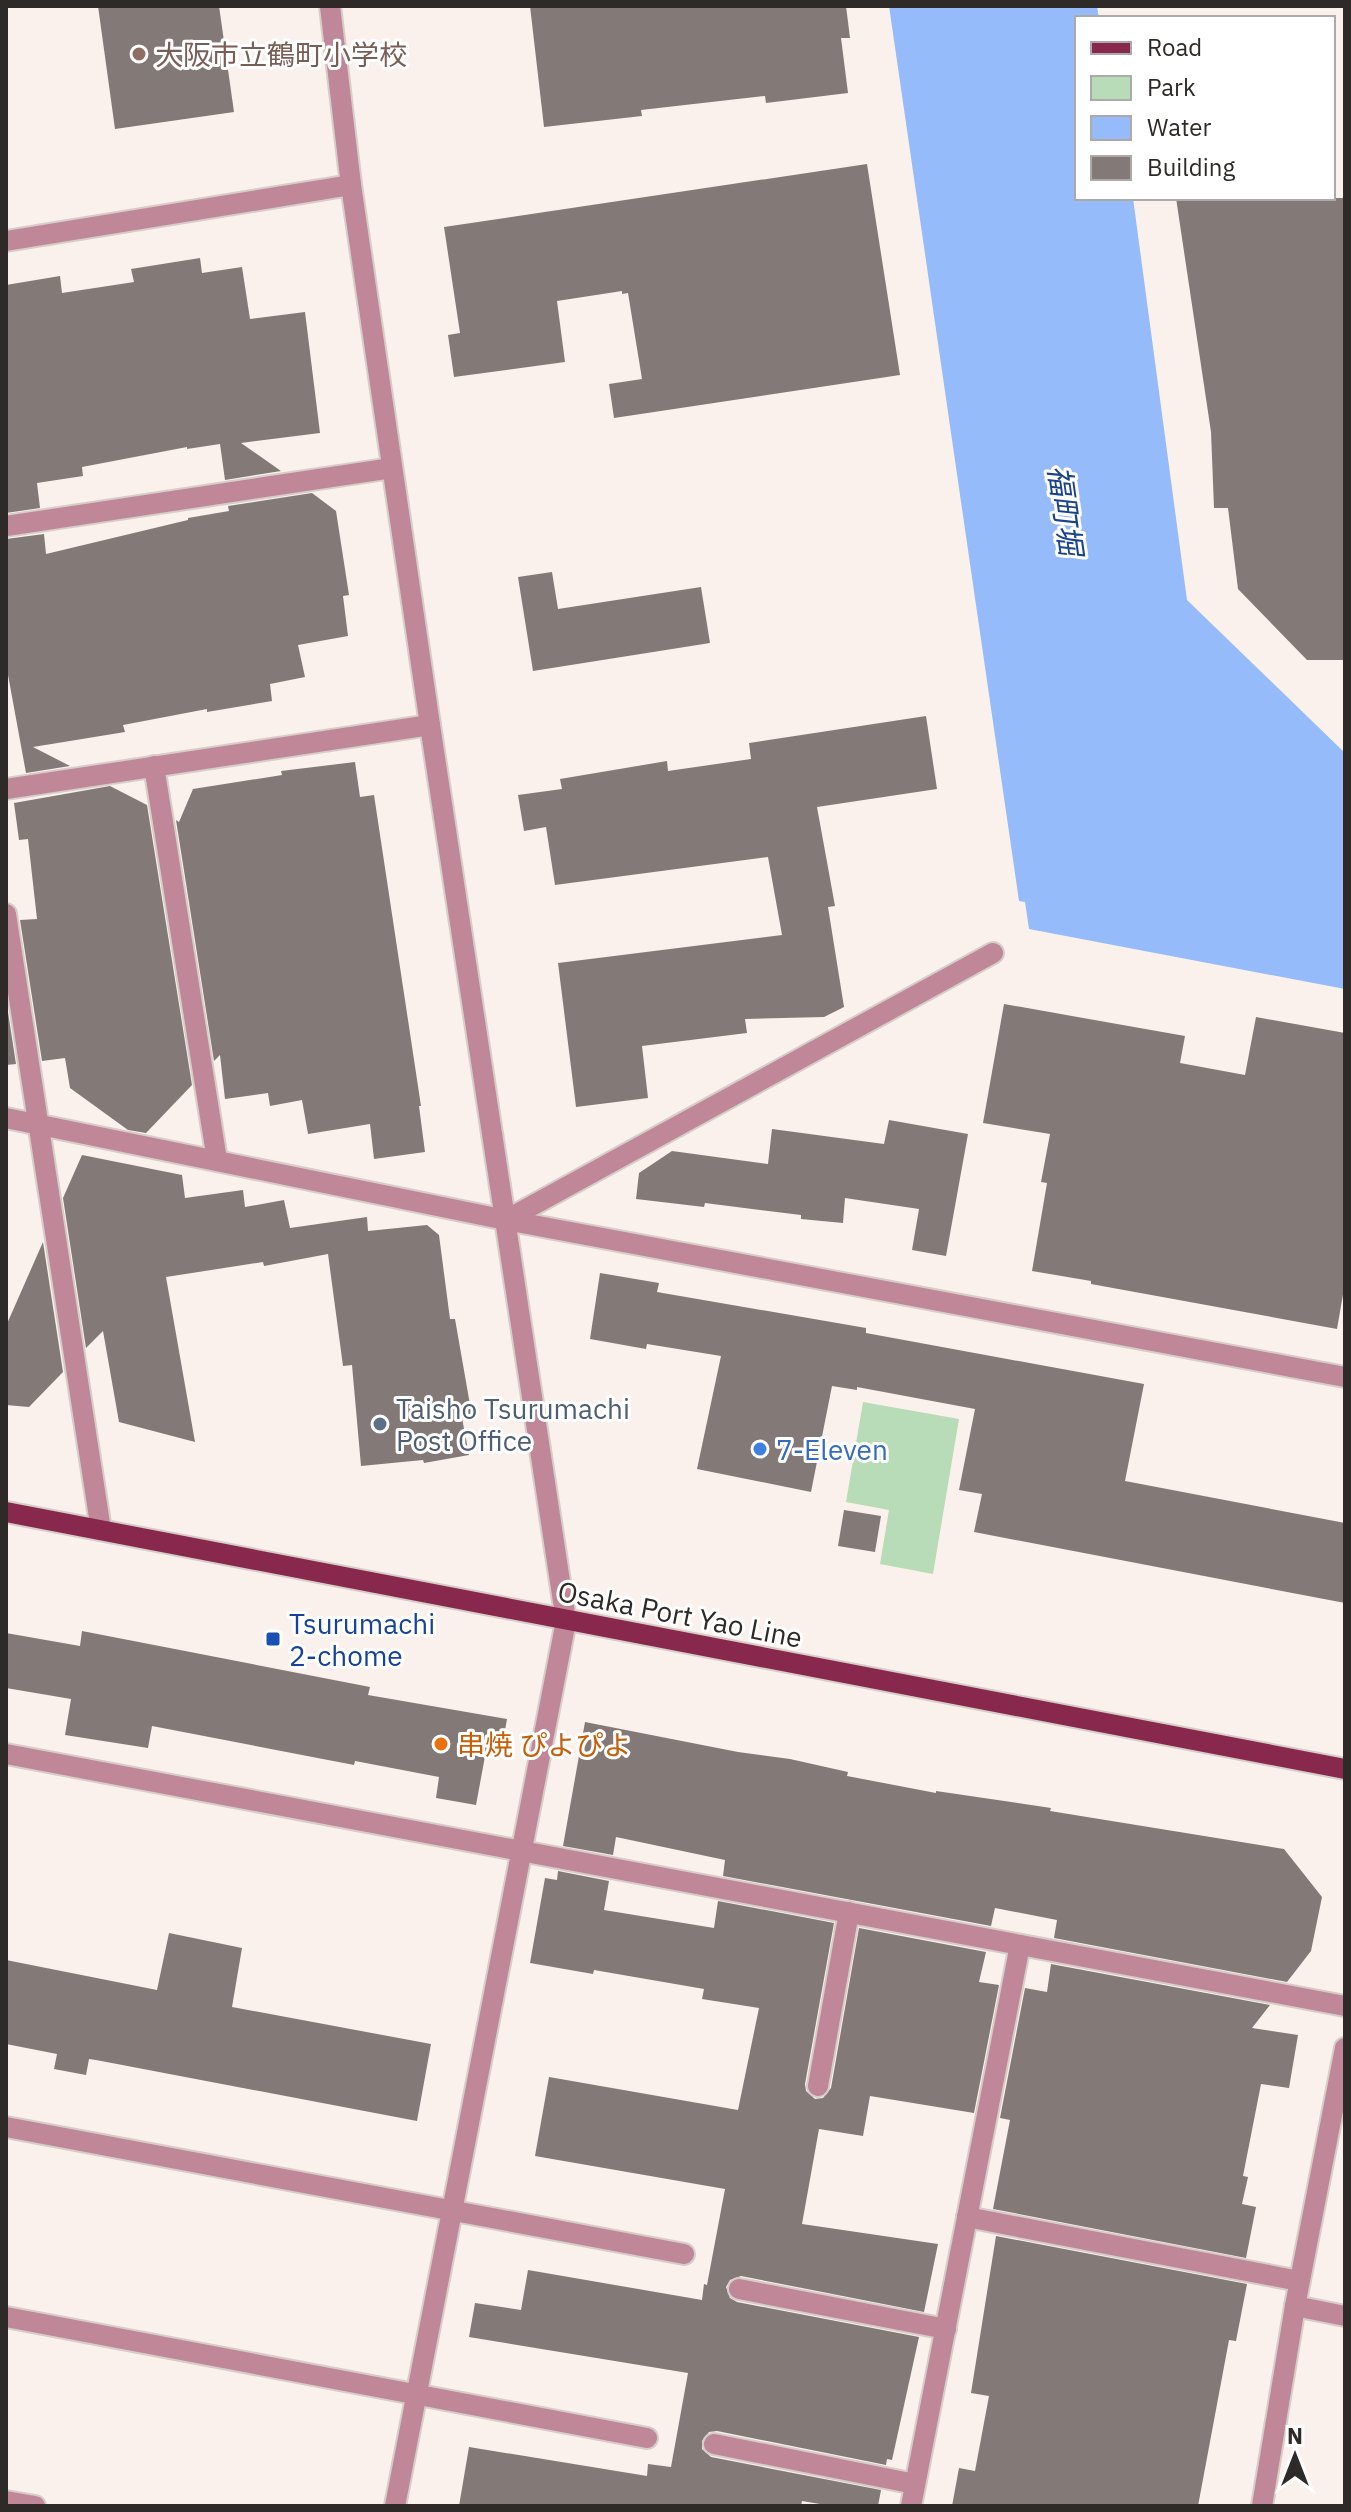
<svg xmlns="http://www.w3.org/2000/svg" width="1351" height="2512" viewBox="0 0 1351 2512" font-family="'IBM Plex Sans','Noto Sans JP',sans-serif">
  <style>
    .green { fill: #b7dcb7 }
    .water { fill: #96bbfa }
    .building { fill: #837977 }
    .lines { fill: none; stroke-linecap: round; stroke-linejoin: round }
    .service-casing { stroke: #d6cdc9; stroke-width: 24 }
    .minor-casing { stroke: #d6cdc9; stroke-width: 24 }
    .tertiary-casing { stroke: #d6cdc9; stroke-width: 24 }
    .primary-casing { stroke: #d6cdc9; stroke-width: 24 }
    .service { stroke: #bf8797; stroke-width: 20 }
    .minor { stroke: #bf8797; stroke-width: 20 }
    .tertiary { stroke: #bf8797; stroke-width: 20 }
    .primary { stroke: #88284d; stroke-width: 20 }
    .education-dot { fill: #8d6e63; stroke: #fff; stroke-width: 3 }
    .service-dot { fill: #5c6f8a; stroke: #fff; stroke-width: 3 }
    .shop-dot { fill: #3f7fe0; stroke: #fff; stroke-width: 3 }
    .transit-dot { fill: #1a4fb4; stroke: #fff; stroke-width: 3 }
    .food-dot { fill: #e8710a; stroke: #fff; stroke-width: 3 }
    .labels { text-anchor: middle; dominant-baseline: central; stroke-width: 6; stroke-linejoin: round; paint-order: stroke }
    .education-label { font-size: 28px; fill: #785e54; stroke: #fff; text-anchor: start }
    .service-label { font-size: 28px; fill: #4e5e75; stroke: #fff; text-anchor: start }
    .shop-label { font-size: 28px; fill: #366cbe; stroke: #fff; text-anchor: start }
    .street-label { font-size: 28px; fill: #2e2a28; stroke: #fff }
    .transit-label { font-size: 28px; fill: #164399; stroke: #fff; text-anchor: start }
    .food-label { font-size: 28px; fill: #c56008; stroke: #fff; text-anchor: start }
    .water-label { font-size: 30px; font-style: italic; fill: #19438a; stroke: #fff }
  </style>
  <rect width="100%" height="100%" fill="#fbf1ec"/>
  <polygon class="green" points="863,1402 959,1419 933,1574 880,1564 889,1510 846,1502"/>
  <polygon class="water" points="889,6 1097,6 1099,18 1077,18 1077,198 1133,198 1187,600 1345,753 1345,989 1029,929 1025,902 1019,901"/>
  <g class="building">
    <polygon points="98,6 219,6 234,112 115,129"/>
    <polygon points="530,6 846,6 850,38 841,38 848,93 766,103 765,96 641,110 642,116 544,127"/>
    <polygon points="867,164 900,375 614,418 609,384 642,379 628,293 622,294 622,291 557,301 565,362 454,377 448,335 460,333 444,227"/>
    <polygon points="1176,198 1345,198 1345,660 1307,660 1238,589 1228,508 1214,508 1211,432"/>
    <polygon points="200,258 202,273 242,267 250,319 305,312 320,433 241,443 281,471 225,480 220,444 187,449 187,447 82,467 83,476 37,483 40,508 6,513 6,285 60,276 62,293 134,282 131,269"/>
    <polygon points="312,493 336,511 349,595 343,596 348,636 298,645 305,677 270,684 272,701 207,712 207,709 123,725 125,732 33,747 70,766 26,773 6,664 6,539 44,534 46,554 188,520 188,518 229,511 228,506"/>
    <polygon points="552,572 558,609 701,587 710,643 533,671 518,577"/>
    <polygon points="926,716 937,789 817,807 835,906 828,907 844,1007 824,1017 745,1019 747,1033 642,1046 648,1098 576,1107 558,963 782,935 768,857 555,885 546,827 524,831 518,795 562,789 560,779 667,761 668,771 751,759 749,743"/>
    <polygon points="355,762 360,797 374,795 421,1106 419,1106 425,1152 374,1159 370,1124 308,1134 302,1100 270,1106 268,1093 225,1099 220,1055 214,1061 176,820 179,822 193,789 282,775 281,771"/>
    <polygon points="110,786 147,805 192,1085 146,1133 128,1130 70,1088 65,1058 42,1061 20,920 37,919 28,839 19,840 14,803"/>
    <polygon points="6,999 16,1064 6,1065"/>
    <polygon points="1004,1004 1185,1036 1180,1063 1245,1075 1256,1017 1345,1033 1345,1283 1337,1329 1091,1284 1091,1281 1032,1271 1047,1183 1041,1182 1050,1134 983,1123"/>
    <polygon points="889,1120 968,1134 946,1256 912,1250 919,1209 845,1198 843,1223 801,1219 801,1215 705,1203 704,1207 636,1199 639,1173 672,1151 768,1164 772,1129 884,1144"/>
    <polygon points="82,1155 182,1175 185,1198 243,1190 245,1207 284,1200 290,1228 367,1217 368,1231 427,1225 439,1235 450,1319 455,1319 472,1416 462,1418 469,1455 424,1463 423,1460 361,1466 352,1365 343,1366 328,1254 264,1266 263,1262 166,1277 195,1442 119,1422 103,1331 86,1348 63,1198"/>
    <polygon points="43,1242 63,1372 29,1407 6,1405 6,1326"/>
    <polygon points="600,1273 659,1283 657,1292 866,1328 866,1333 1144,1384 1125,1481 1345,1523 1345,1603 974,1532 982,1494 959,1490 975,1409 857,1387 857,1390 832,1386 811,1492 697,1469 721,1356 647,1344 646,1349 590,1339"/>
    <polygon points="844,1510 881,1516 875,1552 838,1546"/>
    <polygon points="82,1631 370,1687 368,1695 507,1719 501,1754 486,1751 476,1805 436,1798 439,1777 355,1761 354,1765 152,1726 148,1748 65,1735 71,1699 6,1688 6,1633 80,1646"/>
    <polygon points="585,1722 738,1752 790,1759 848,1772 847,1776 936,1793 936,1791 1051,1808 1050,1811 1284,1849 1322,1897 1311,1951 1287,1982 1054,1938 1057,1920 995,1908 991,1926 723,1876 725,1860 616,1837 613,1855 563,1846"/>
    <polygon points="558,1871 609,1881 604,1910 714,1928 718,1901 834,1923 805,2084 806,2091 815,2099 823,2098 831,2088 859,1928 986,1952 979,1982 999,1985 974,2113 870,2096 863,2136 819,2129 802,2224 938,2244 924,2312 741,2276 730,2280 726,2287 730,2298 737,2302 919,2337 892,2460 887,2459 886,2465 717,2431 709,2432 702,2441 702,2449 711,2457 881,2490 878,2506 832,2506 802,2501 801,2506 459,2506 469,2447 647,2476 648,2464 671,2467 688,2373 469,2337 475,2303 521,2310 528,2270 702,2300 704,2284 707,2285 725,2189 535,2156 549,2077 738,2110 759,2008 702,1999 704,1989 594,1970 593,1974 530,1963 545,1878 557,1880"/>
    <polygon points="169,1933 242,1948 232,2007 431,2044 417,2121 96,2060 89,2059 86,2075 54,2069 57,2054 6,2044 6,1960 157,1990"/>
    <polygon points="1051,1964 1270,2005 1252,2028 1298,2035 1289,2088 1261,2084 1243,2176 1248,2177 1242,2204 1256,2207 1246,2258 993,2209 1010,2120 1000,2118 1025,1988 1047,1992"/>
    <polygon points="996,2236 1247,2284 1236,2341 1229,2340 1198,2506 952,2506 959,2468 975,2471 989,2396 971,2393"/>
  </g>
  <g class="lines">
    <defs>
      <g id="service">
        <polyline points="6,2127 684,2254"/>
        <polyline points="6,2317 647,2438"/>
      </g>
      <g id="minor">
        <polyline points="154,766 217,1160"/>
        <polyline points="6,914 101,1530"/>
        <polyline points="6,1118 506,1220 993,953"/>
        <polyline points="6,1754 1345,2006"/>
        <polyline points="818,2086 849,1912"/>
        <polyline points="967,2217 1299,2281"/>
        <polyline points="739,2289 946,2329"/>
        <polyline points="714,2444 915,2484"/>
      </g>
      <g id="tertiary">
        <polyline points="330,6 351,185 430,725 566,1621 395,2506"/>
        <polyline points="6,241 351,185"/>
        <polyline points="6,526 392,468"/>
        <polyline points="6,789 430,725"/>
        <polyline points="506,1220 1345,1377"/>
        <polyline points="1295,2306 1345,2316"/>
        <polyline points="6,2501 35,2506"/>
        <polyline points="911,2506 1020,1945"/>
        <polyline points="1262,2506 1295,2306 1345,2048"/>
      </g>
      <polyline id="primary" points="6,1512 1345,1769"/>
    </defs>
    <use href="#service" class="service-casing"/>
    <use href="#minor" class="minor-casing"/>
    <use href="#tertiary" class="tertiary-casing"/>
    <use href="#primary" class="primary-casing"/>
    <use href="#service" class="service"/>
    <use href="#minor" class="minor"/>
    <use href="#tertiary" class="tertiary"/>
    <use href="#primary" class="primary"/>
  </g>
  <circle class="education-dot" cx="139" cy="54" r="8"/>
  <circle class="service-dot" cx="380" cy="1424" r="8"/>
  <circle class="shop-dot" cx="760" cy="1449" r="8"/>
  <rect class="transit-dot" x="265" y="1631" width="16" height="16" rx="4"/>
  <circle class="food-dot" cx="441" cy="1744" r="8"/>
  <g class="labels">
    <g class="education-label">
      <text x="155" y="54">大阪市立鶴町小学校</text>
    </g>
    <g class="service-label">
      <text x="396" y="1408">Taisho Tsurumachi<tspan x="396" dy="32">Post Office</tspan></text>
    </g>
    <g class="shop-label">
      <text x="776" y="1449">7-Eleven</text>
    </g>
    <g class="street-label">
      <text transform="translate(680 1614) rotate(11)">Osaka Port Yao Line</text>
    </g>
    <g class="transit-label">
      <text x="289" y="1623">Tsurumachi<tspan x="289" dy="32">2-chome</tspan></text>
    </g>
    <g class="food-label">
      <text x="457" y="1744">串焼 ぴよぴよ</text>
    </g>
    <g class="water-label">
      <text transform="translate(1066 510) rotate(82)">福町堀</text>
    </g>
  </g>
  <rect width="1351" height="2512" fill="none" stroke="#2e2a28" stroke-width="16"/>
  <rect x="1075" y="16" width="260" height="184" fill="#ffffff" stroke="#abaaa9" stroke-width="2"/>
  <rect x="1091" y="42" width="40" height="12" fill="#88284d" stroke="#abaaa9" stroke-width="2"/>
  <text x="1147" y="56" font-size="24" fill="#2e2a28">Road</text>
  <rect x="1091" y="76" width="40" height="24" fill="#b7dcb7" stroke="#abaaa9" stroke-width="2"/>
  <text x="1147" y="96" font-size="24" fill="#2e2a28">Park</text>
  <rect x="1091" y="116" width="40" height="24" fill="#96bbfa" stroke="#abaaa9" stroke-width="2"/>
  <text x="1147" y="136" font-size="24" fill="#2e2a28">Water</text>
  <rect x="1091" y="156" width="40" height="24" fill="#837977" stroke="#abaaa9" stroke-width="2"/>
  <text x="1147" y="176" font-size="24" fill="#2e2a28">Building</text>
  <g transform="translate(1295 2456)" stroke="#ffffff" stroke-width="6" paint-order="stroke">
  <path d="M0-6L14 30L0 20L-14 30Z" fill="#2e2a28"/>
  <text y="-12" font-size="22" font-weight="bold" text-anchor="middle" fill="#2e2a28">N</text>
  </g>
</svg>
